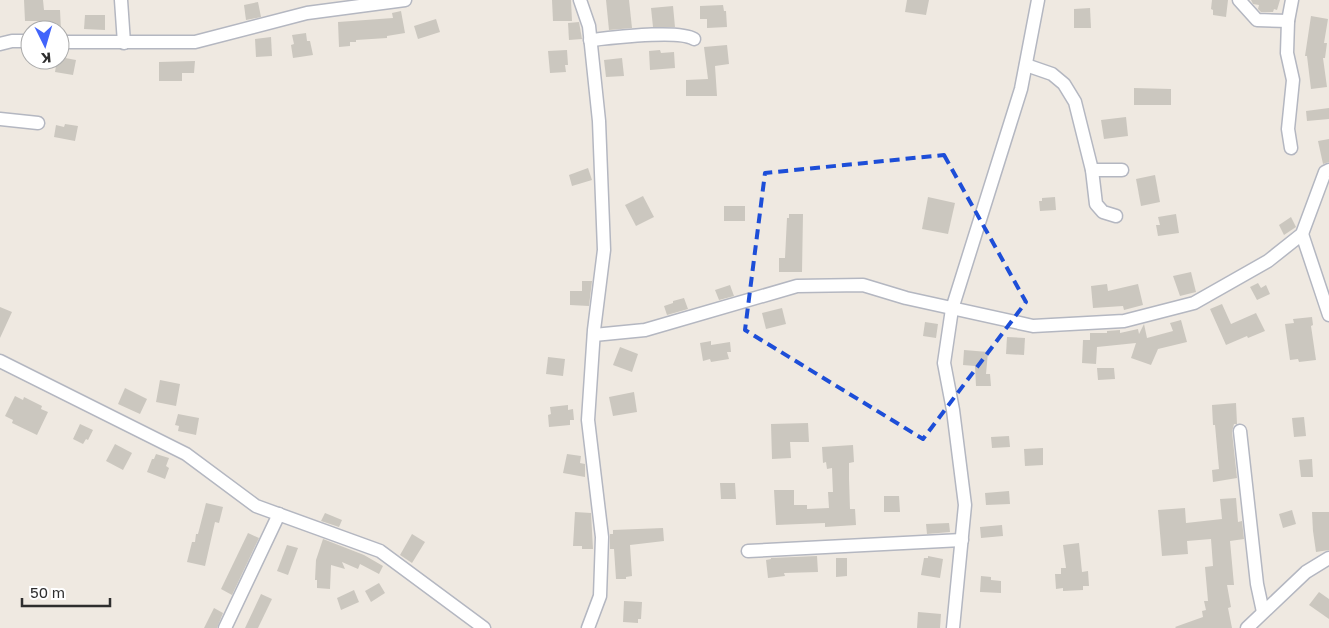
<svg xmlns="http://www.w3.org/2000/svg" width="1329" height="628" viewBox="0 0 1329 628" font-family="'Golos Text',sans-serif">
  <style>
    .building { fill: #cbc7bf }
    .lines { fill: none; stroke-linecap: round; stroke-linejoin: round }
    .minor-casing { stroke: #b4b7c1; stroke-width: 15 }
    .minor { stroke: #fff; stroke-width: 12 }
    .marked { fill: none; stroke: #1d4ed8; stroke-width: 4; stroke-dasharray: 10 6; stroke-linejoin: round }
  </style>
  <rect width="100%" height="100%" fill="#efe9e1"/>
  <g class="building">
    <polygon points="24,0 43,0 44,10 60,10 61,30 48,30 48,21 25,21"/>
    <polygon points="552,0 571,0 572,21 553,21"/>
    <polygon points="606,0 629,0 632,28 609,30"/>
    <polygon points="907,0 929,0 926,15 905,12"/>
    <polygon points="1212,0 1228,0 1226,17 1213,15 1213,10 1211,9"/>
    <polygon points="1251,0 1280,0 1277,10 1274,9 1273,12 1261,12 1258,9 1259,5 1253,4"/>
    <polygon points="258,2 261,17 246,20 244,5"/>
    <polygon points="723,5 724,11 726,11 727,27 707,28 707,19 700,19 700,6"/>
    <polygon points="673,6 675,27 653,27 651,8"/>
    <polygon points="1090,8 1091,28 1074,28 1074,9"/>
    <polygon points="401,11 405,33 387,36 387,38 356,40 356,42 350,42 350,46 339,47 338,22 393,18 392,13"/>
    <polygon points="85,15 105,15 105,30 84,29"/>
    <polygon points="1311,16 1328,19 1324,43 1327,43 1325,58 1323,58 1327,87 1311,89 1307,56 1305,56"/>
    <polygon points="436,19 440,32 418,39 414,26"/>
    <polygon points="579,22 582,39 569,40 568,23"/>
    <polygon points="306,33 307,41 310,41 313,55 293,58 291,45 294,44 292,35"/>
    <polygon points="271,37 272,56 256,57 255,39"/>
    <polygon points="727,45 729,64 715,66 717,96 686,96 686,80 708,79 704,47"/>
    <polygon points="567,50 568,65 565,65 566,72 550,73 548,51"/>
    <polygon points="660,50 661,53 674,52 675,68 650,70 649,51"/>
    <polygon points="60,57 76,60 73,75 55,72 57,60 60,60"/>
    <polygon points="622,58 624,76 606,77 604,60"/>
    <polygon points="195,61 194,73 182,73 182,81 159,81 159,62"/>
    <polygon points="1134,88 1171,89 1171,105 1134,105"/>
    <polygon points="1329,108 1329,119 1307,121 1306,111"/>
    <polygon points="1126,117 1128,136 1104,139 1101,120"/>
    <polygon points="65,124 78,126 75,141 54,137 56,125 64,127"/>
    <polygon points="1329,139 1329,162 1323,164 1318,141"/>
    <polygon points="588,168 592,180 572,186 569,175"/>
    <polygon points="1155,175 1160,202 1141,206 1136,179"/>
    <polygon points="643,196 654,217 636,226 625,205"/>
    <polygon points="928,197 955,203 948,234 922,229"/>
    <polygon points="1055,197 1056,210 1040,211 1039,201 1042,201 1042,198"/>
    <rect x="724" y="206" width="21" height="15"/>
    <polygon points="789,214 803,214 802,272 779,272 779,258 785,258 787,218 789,218"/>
    <polygon points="1176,214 1179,233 1158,236 1156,225 1160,225 1158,217"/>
    <polygon points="1291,217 1296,227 1284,235 1279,225"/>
    <polygon points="1191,272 1196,292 1180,296 1173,276"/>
    <polygon points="582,281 592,281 589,306 570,305 570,291 582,291"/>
    <polygon points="1258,283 1261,288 1266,285 1270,294 1257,300 1250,287"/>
    <polygon points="1107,284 1108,291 1138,284 1143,305 1124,310 1123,306 1093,308 1091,286"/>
    <polygon points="730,285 734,296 719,300 715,290"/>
    <polygon points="684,298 688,309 667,315 664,306 673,303 673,301"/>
    <polygon points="1222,304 1231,324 1256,313 1265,331 1248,338 1247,336 1226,345 1210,309"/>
    <polygon points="0,307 12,312 0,338"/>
    <polygon points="782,308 786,324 766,329 762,313"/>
    <polygon points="1312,317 1313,325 1311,326 1316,360 1299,362 1298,359 1290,360 1285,324 1294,323 1293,319"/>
    <polygon points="1181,320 1187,342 1158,349 1151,365 1131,358 1136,343 1097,347 1096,364 1082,363 1083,340 1090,340 1090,333 1107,333 1107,331 1120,330 1120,333 1138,329 1139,334 1144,324 1147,338 1173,331 1170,323"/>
    <polygon points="925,322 938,324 936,338 923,336"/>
    <polygon points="1007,337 1025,338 1024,355 1006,354"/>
    <polygon points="711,341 711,345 730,342 731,352 727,352 729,359 711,362 710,359 703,361 700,343"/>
    <polygon points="620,347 638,354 632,372 613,365"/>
    <polygon points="964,350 988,352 986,374 990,374 991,386 976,386 975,366 963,365"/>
    <polygon points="548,357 565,359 563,376 546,374"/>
    <polygon points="1097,368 1114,368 1115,379 1098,380"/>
    <polygon points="160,380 180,384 176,406 156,402"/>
    <polygon points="125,388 147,399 140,414 118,404"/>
    <polygon points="634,392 637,412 613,416 609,397"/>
    <polygon points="15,396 23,400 24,397 42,406 41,409 48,412 37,435 12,423 13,420 5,416"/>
    <polygon points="1236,403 1237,424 1234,424 1232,432 1237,478 1213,482 1212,470 1219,469 1215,425 1213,425 1212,405"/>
    <polygon points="568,405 568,410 573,409 574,420 570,420 570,425 549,427 548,415 551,414 550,407"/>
    <polygon points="178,414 199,418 196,435 178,431 179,426 175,425"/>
    <polygon points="1304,417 1306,436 1294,437 1292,418"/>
    <polygon points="808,423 809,442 790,442 791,458 772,459 771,424"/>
    <polygon points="80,424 93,430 88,440 86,439 83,444 73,439"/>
    <polygon points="1009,436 1010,447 992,448 991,437"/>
    <polygon points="115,444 132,453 123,470 106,461"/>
    <polygon points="853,445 854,462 849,463 849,479 850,509 855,509 856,525 825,527 825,523 776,525 774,490 794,490 794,505 807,505 807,509 829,508 828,492 833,492 832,468 827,469 826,462 823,463 822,447"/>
    <polygon points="1043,448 1043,465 1025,466 1024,449"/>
    <polygon points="156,454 169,458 166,466 169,468 165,479 147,472 152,459 154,459"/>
    <polygon points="567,454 581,456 580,463 585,464 585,477 563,473"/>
    <polygon points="1312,459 1313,477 1301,477 1299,460"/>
    <polygon points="720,483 735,483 736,499 721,499"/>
    <polygon points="1009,491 1010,504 986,505 985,493"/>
    <polygon points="884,496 899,496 900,512 884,512"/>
    <polygon points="1236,498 1238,522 1242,521 1244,539 1230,541 1234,585 1227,585 1231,607 1228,608 1232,628 1176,628 1175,627 1203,617 1202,611 1206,610 1204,601 1208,601 1205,567 1213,566 1211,539 1187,541 1188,554 1162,556 1158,510 1185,508 1186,523 1222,519 1220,499"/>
    <polygon points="206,503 223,507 219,523 215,522 205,566 187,562 192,542 195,542 196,534 198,534"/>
    <polygon points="1292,510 1296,524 1283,528 1279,514"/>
    <polygon points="575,512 591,513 593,549 582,549 582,546 573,546"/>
    <polygon points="1312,512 1329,512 1329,550 1316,552 1313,531"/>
    <polygon points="325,513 342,520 339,527 321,521"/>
    <polygon points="949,523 950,532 927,534 926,524"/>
    <polygon points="1002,525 1003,536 981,538 980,527"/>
    <polygon points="663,528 664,541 630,545 632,576 626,577 626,579 616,579 614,549 610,549 610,534 613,534 613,530"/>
    <polygon points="248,533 259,538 232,595 221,589"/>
    <polygon points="412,534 425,542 412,563 400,555"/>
    <polygon points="323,539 364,555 383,566 379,574 360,564 358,569 342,562 345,569 331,565 330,589 317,588 317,580 315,580 316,560"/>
    <polygon points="1079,543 1082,572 1088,571 1089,586 1083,586 1083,590 1063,591 1063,588 1056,589 1055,574 1061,574 1061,568 1066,568 1063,545"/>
    <polygon points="287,545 298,548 288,575 277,571"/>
    <polygon points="817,556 818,572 784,573 785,576 768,578 766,560 771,559 771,558"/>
    <polygon points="928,556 943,559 940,578 921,575 924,558 928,558"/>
    <polygon points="836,558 847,558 847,576 836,577"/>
    <polygon points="981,576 991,577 991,580 1001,581 1001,593 980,592"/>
    <polygon points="379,583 385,593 371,602 365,591"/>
    <polygon points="354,590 359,602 341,610 337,598"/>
    <polygon points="1319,592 1329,599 1329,619 1309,605"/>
    <polygon points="261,594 272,599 258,628 245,628"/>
    <polygon points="624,601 642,602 641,619 638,619 638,623 623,622"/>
    <polygon points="214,608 223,613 217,628 204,628"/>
    <polygon points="918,612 941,614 940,628 917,628"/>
  </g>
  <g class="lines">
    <defs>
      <g id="minor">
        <polyline points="121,0 124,43"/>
        <polyline points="580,0 589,26 599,121 604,250 594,330 588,420 602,537 600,596 588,628"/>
        <polyline points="1239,0 1257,20 1288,21"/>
        <path d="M590 40C611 38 678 29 694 39"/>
        <polyline points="60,42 195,42 307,13 405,0"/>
        <polyline points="0,44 12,41 30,41"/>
        <polyline points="1026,65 1052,74 1064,84 1075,102 1092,170 1096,204 1103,212 1116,216"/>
        <polyline points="0,119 38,123"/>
        <polyline points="1291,148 1288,129 1293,80 1287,53 1288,21 1292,0"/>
        <polyline points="1092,170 1122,170"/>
        <polyline points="1302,234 1329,315"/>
        <polyline points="594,335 645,330 797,286 863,285 906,298 1033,326 1124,321 1194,303 1268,261 1302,234 1325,172 1329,170"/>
        <polyline points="0,361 186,454 256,506 380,551 484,628"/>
        <polyline points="1240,431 1257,584 1263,612"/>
        <polyline points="748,551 962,540"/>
        <polyline points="225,628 279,514"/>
        <polyline points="953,628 965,505 953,410 944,363 952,309 1021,89 1038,0"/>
        <polyline points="1247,628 1306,572 1329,558"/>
      </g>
    </defs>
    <use href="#minor" class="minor-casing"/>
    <use href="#minor" class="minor"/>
  </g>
  <path class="marked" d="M944 155 1026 302 923 439 745 330 765 173Z"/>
  <g transform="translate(45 45) rotate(175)"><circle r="24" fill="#ffffff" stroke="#ababab"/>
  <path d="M0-4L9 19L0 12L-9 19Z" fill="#4264fb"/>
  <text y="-8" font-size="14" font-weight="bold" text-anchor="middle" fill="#2e2e2e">K</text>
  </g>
  <path d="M22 598v8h88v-8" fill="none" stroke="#2e2e2e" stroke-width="2.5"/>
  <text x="30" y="598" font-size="15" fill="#2e2e2e" stroke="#ffffff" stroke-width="4" paint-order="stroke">50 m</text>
</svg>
